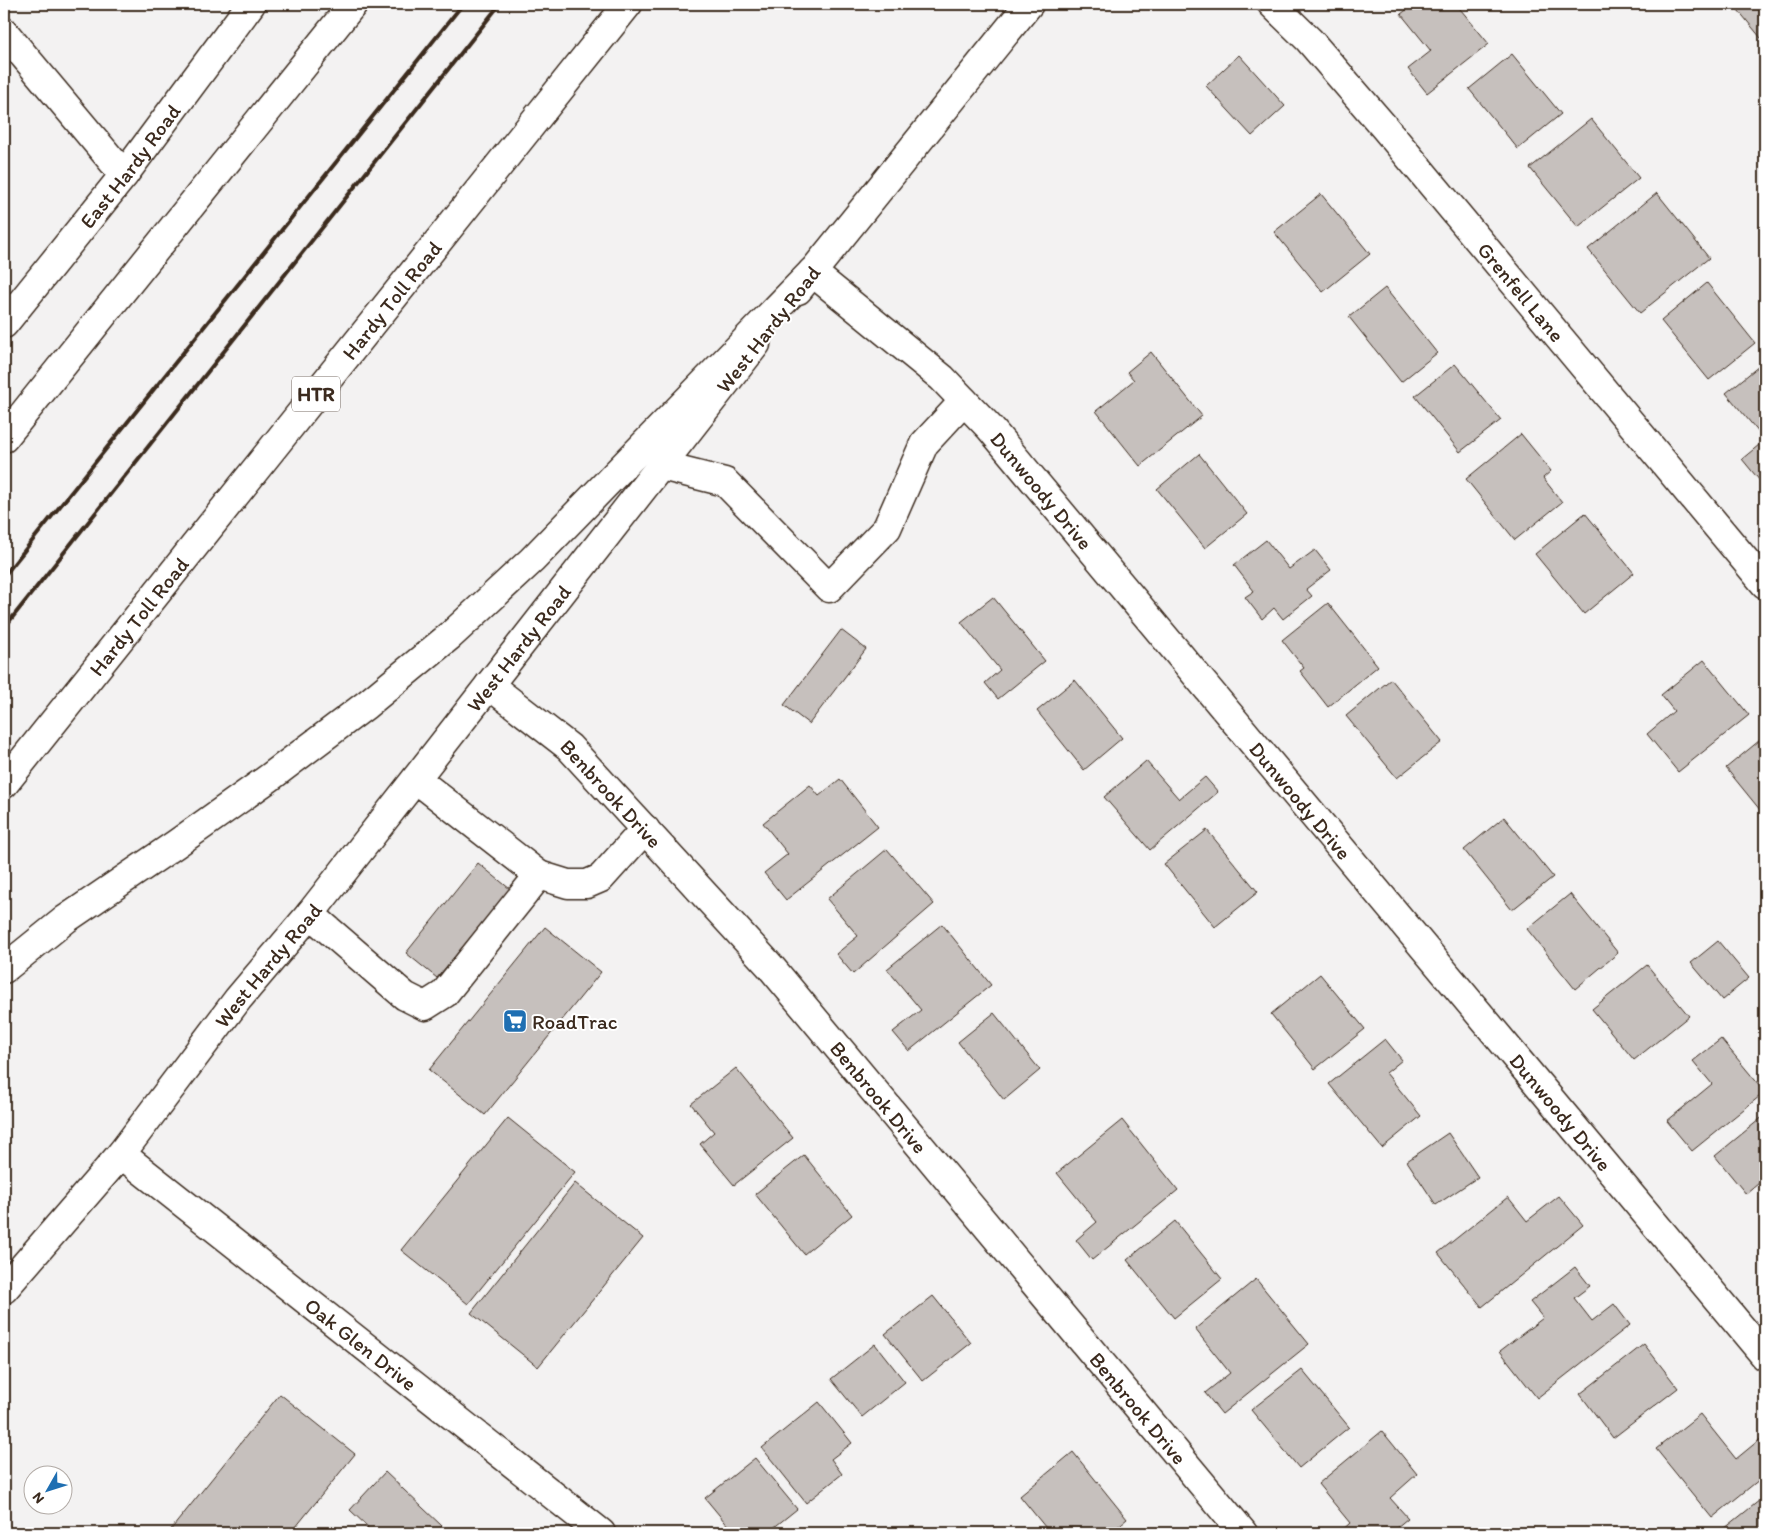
<svg xmlns="http://www.w3.org/2000/svg" width="1769" height="1537" viewBox="0 0 1769 1537" font-family="Itim,sans-serif">
  <style>
    .building { fill: #c6c0bd; stroke: #3b2a1e }
    .lines { fill: none; stroke-linecap: round; stroke-linejoin: round }
    .minor-casing { stroke: #3b2a1e; stroke-width: 31 }
    .major-casing { stroke: #3b2a1e; stroke-width: 31 }
    .highway-casing { stroke: #3b2a1e; stroke-width: 31 }
    .minor { stroke: #fff; stroke-width: 28 }
    .major { stroke: #fff; stroke-width: 28 }
    .highway { stroke: #fff; stroke-width: 28 }
    .rail { stroke: #3b2a1e; stroke-width: 4 }
    .labels { text-anchor: middle; dominant-baseline: central; stroke-width: 4; stroke-linejoin: round; paint-order: stroke }
    .shield { fill: #fff; stroke: #766a62; stroke-width: 1 }
    .shield-label { font-size: 20px; font-weight: bold; fill: #3b2a1e }
    .street-label { font-size: 21px; fill: #3b2a1e; stroke: #fff }
    .poi-label { font-size: 21px; fill: #3b2a1e; stroke: #fff; text-anchor: start }
  </style>
  <rect width="100%" height="100%" fill="#f3f2f2"/>
  <filter id="ink" filterUnits="userSpaceOnUse"><feTurbulence type="fractalNoise" baseFrequency=".02" numOctaves="2"/><feDisplacementMap in="SourceGraphic" scale="10" xChannelSelector="R" yChannelSelector="G"/><feConvolveMatrix kernelMatrix="1 2 1 2 8 2 1 2 1" color-interpolation-filters="sRGB"/></filter>
  <g filter="url(#ink)">
    <g class="building">
      <polygon points="1414,4 1456,4 1489,44 1427,93 1408,69 1431,51 1401,14"/>
      <polygon points="1736,4 1765,4 1765,43 1734,5"/>
      <polygon points="1512,54 1561,114 1518,149 1469,89"/>
      <polygon points="1239,55 1285,106 1252,136 1206,86"/>
      <polygon points="1591,119 1639,178 1578,227 1530,168"/>
      <polygon points="1657,193 1709,258 1640,313 1588,249"/>
      <polygon points="1321,194 1370,254 1323,292 1274,232"/>
      <polygon points="1707,283 1755,343 1709,380 1661,321"/>
      <polygon points="1385,288 1437,353 1401,382 1349,317"/>
      <polygon points="1151,352 1202,416 1140,466 1096,411 1134,380 1127,372"/>
      <polygon points="1765,361 1765,487 1742,459 1765,440 1726,393"/>
      <polygon points="1455,364 1501,420 1460,452 1415,396"/>
      <polygon points="1521,434 1551,471 1543,478 1562,502 1515,540 1466,479"/>
      <polygon points="1199,454 1247,514 1205,548 1157,489"/>
      <polygon points="1585,513 1634,573 1584,614 1535,554"/>
      <polygon points="1266,540 1289,569 1315,550 1331,570 1306,589 1312,596 1283,619 1274,608 1262,619 1245,597 1254,591 1234,565"/>
      <polygon points="993,597 1045,661 998,699 985,683 1000,670 961,622"/>
      <polygon points="1328,603 1378,666 1328,707 1300,671 1304,668 1282,640"/>
      <polygon points="841,630 866,649 809,724 784,705"/>
      <polygon points="1704,660 1749,715 1678,772 1647,734 1674,711 1661,695"/>
      <polygon points="1391,679 1442,742 1397,778 1346,716"/>
      <polygon points="1075,680 1122,738 1084,770 1037,711"/>
      <polygon points="1765,736 1765,816 1726,768"/>
      <polygon points="1146,761 1179,799 1205,777 1218,792 1150,850 1104,797"/>
      <polygon points="840,779 878,827 786,900 764,873 788,854 763,823 810,785 819,796"/>
      <polygon points="1504,817 1553,877 1512,910 1464,850"/>
      <polygon points="1207,830 1258,892 1215,927 1164,864"/>
      <polygon points="887,849 934,904 853,974 836,954 858,936 827,899"/>
      <polygon points="478,863 510,889 437,978 406,953"/>
      <polygon points="1570,894 1618,953 1575,989 1527,929"/>
      <polygon points="942,924 991,985 909,1051 893,1032 921,1010 887,969"/>
      <polygon points="545,927 601,972 485,1115 429,1070"/>
      <polygon points="1718,941 1749,978 1722,1000 1691,963"/>
      <polygon points="1647,965 1689,1016 1634,1060 1592,1009"/>
      <polygon points="1320,974 1365,1029 1315,1069 1271,1014"/>
      <polygon points="994,1013 1040,1070 1004,1100 958,1042"/>
      <polygon points="1385,1039 1402,1060 1386,1073 1421,1116 1382,1148 1329,1084"/>
      <polygon points="1721,1039 1765,1092 1692,1151 1667,1121 1712,1084 1693,1061"/>
      <polygon points="736,1068 793,1138 734,1185 700,1144 714,1132 691,1104"/>
      <polygon points="1765,1115 1765,1178 1746,1194 1715,1156"/>
      <polygon points="508,1118 575,1172 468,1304 401,1250"/>
      <polygon points="1122,1120 1178,1190 1092,1260 1076,1240 1097,1222 1057,1173"/>
      <polygon points="1448,1133 1478,1177 1436,1205 1407,1161"/>
      <polygon points="804,1155 852,1215 804,1254 755,1194"/>
      <polygon points="575,1183 643,1238 538,1367 471,1313"/>
      <polygon points="1559,1196 1583,1225 1482,1307 1438,1253 1508,1197 1527,1221"/>
      <polygon points="1175,1221 1222,1279 1174,1318 1127,1260"/>
      <polygon points="1575,1267 1590,1286 1574,1298 1592,1321 1614,1304 1630,1325 1537,1398 1500,1351 1543,1318 1530,1302"/>
      <polygon points="1256,1279 1309,1344 1222,1414 1205,1393 1230,1373 1195,1329"/>
      <polygon points="933,1296 971,1343 923,1381 885,1334"/>
      <polygon points="875,1344 905,1382 862,1417 831,1379"/>
      <polygon points="1644,1344 1678,1388 1613,1438 1580,1394"/>
      <polygon points="1302,1370 1349,1427 1299,1468 1251,1410"/>
      <polygon points="280,1394 355,1454 291,1533 170,1533 169,1532"/>
      <polygon points="819,1402 852,1443 831,1459 842,1474 806,1503 762,1448"/>
      <polygon points="1700,1414 1736,1459 1764,1436 1765,1438 1765,1475 1712,1518 1656,1449"/>
      <polygon points="1382,1431 1417,1474 1390,1498 1408,1518 1390,1533 1339,1533 1350,1523 1318,1484"/>
      <polygon points="1073,1452 1127,1519 1110,1533 1050,1533 1020,1496"/>
      <polygon points="755,1458 797,1509 767,1533 734,1533 705,1498"/>
      <polygon points="385,1472 442,1526 435,1533 363,1533 368,1527 350,1510"/>
      <polygon points="1765,1496 1765,1533 1719,1533"/>
    </g>
    <g class="lines">
      <defs>
        <g id="minor">
          <path id="s1" d="M1272 4 1309 40 1385 128 1765 584"/>
          <polyline points="4,32 124,175"/>
          <path id="s2" d="M812 272 942 378 990 428 1765 1356"/>
          <polyline points="661,466 725,482 829,588 887,528 924,444 964,401"/>
          <path id="s3" d="M489 685 569 747 770 966 1243 1533"/>
          <polyline points="416,779 539,875"/>
          <polyline points="310,914 405,996 425,1006 444,994 539,875 568,884 587,884 601,878 645,829"/>
          <path id="s4" d="M121 1154 601 1533"/>
        </g>
        <g id="major">
          <polyline points="798,290 1029,4"/>
          <path id="s5" d="M4 324 124 175 251 4"/>
          <path id="s6" d="M4 1289 121 1154 238 999 310 914 756 344"/>
        </g>
        <g id="highway">
          <polyline points="4,438 353,4"/>
          <path id="s7" d="M4 784 628 4"/>
          <polyline points="4,969 66,919 176,844 269,778 366,705 451,635 532,560 812,272"/>
        </g>
      </defs>
      <use href="#minor" class="minor-casing"/>
      <use href="#major" class="major-casing"/>
      <use href="#highway" class="highway-casing"/>
      <use href="#minor" class="minor"/>
      <use href="#major" class="major"/>
      <use href="#highway" class="highway"/>
      <g class="rail">
        <polyline points="4,576 463,4"/>
        <polyline points="4,628 500,4"/>
      </g>
    </g>
  </g>
  <defs>
    <symbol id="supermarket-square" viewBox="-11 -11 22 22"><rect x="-9" y="-9" width="18" height="18" rx="4" fill="#1f6fb2" stroke="#fff"/><path d="M-6-5.5h2.5l.6 2H6L4.5 2H-2.5L-4.4-4H-6ZM-1.5 3.2a1.3 1.3 0 1 0 .1 0ZM3 3.2a1.3 1.3 0 1 0 .1 0Z" fill="#fff"/></symbol>
  </defs>
  <g fill-rule="evenodd">
    <use href="#supermarket-square" x="501" y="1007" width="28" height="28"/>
  </g>
  <g class="labels">
    <rect class="shield" x="292" y="376.5" width="48" height="35" rx="4"/>
    <g class="shield-label">
      <text x="316" y="394">HTR</text>
    </g>
    <g class="street-label">
      <text stroke="none"><textPath href="#s5" startOffset="202">East Hardy Road</textPath></text>
      <text stroke="none"><textPath href="#s1" startOffset="381">Grenfell Lane</textPath></text>
      <text stroke="none"><textPath href="#s7" startOffset="620">Hardy Toll Road</textPath></text>
      <text transform="translate(768 329) rotate(-52)">West Hardy Road</text>
      <text stroke="none"><textPath href="#s2" startOffset="318">Dunwoody Drive</textPath></text>
      <text stroke="none"><textPath href="#s7" startOffset="215">Hardy Toll Road</textPath></text>
      <text stroke="none"><textPath href="#s6" startOffset="822">West Hardy Road</textPath></text>
      <text stroke="none"><textPath href="#s3" startOffset="164">Benbrook Drive</textPath></text>
      <text stroke="none"><textPath href="#s2" startOffset="722">Dunwoody Drive</textPath></text>
      <text stroke="none"><textPath href="#s6" startOffset="418">West Hardy Road</textPath></text>
      <text stroke="none"><textPath href="#s3" startOffset="569">Benbrook Drive</textPath></text>
      <text stroke="none"><textPath href="#s2" startOffset="1128">Dunwoody Drive</textPath></text>
      <text stroke="none"><textPath href="#s4" startOffset="306">Oak Glen Drive</textPath></text>
      <text stroke="none"><textPath href="#s3" startOffset="974">Benbrook Drive</textPath></text>
    </g>
    <g class="poi-label">
      <text x="532" y="1021">RoadTrac</text>
    </g>
  </g>
  <rect width="1769" height="1537" fill="none" stroke="#fff" stroke-width="20"/>
  <rect x="10" y="10" width="1749" height="1517" fill="none" stroke="#3b2a1e" stroke-width="2" filter="url(#ink)"/>
  <g transform="translate(48 1490) rotate(231)"><circle r="24" fill="#ffffff" stroke="#b1aaa5"/>
  <path d="M0-4L9 19L0 12L-9 19Z" fill="#1f6fb2"/>
  <text y="-8" font-size="14" font-weight="bold" text-anchor="middle" fill="#3b2a1e">N</text>
  </g>
</svg>
